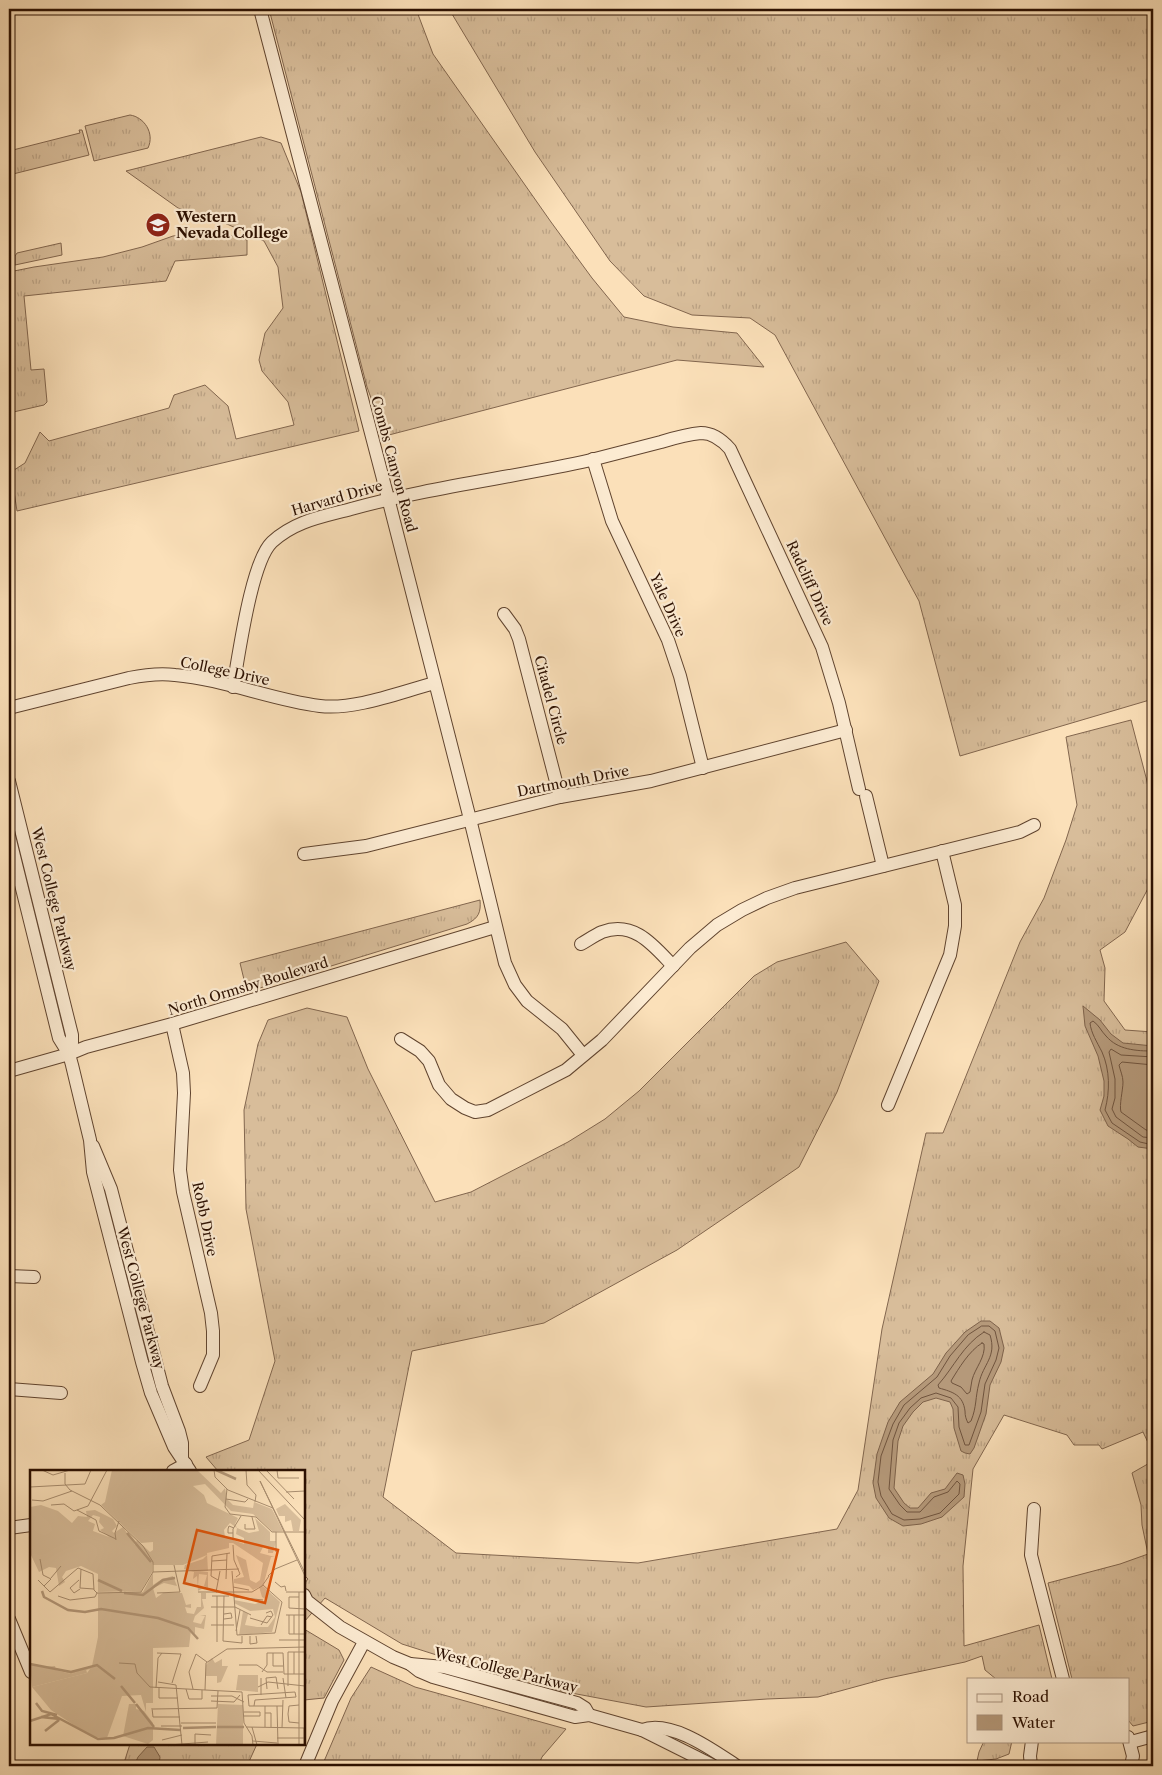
<svg xmlns="http://www.w3.org/2000/svg" width="1162" height="1775" viewBox="0 0 1162 1775" font-family="'Libre Caslon Text',serif">
  <style>
    .grass { fill: url(#grass-tufts); stroke: #82664e }
    .water { fill: #b5997a; stroke: #7e624a }
    .lines { fill: none; stroke-linecap: round; stroke-linejoin: round }
    .shore { stroke: #70543e; stroke-width: 1 }
    .minor-casing { stroke: #60442f; stroke-width: 14 }
    .minor { stroke: #fcebd2; stroke-width: 12 }
    .labels { text-anchor: middle; dominant-baseline: central; stroke-width: 4.5; stroke-linejoin: round; paint-order: stroke }
    .poi-label { font-size: 14px; font-weight: bold; fill: #2c1001; stroke: #fcebd2; text-anchor: start }
    .street-label { font-size: 14px; fill: #2c1001; stroke: #fcebd2 }
    .inset-river { fill: none; stroke: #b5997a; stroke-width: 2.5 }
    .inset-road { fill: none; stroke: #a88d6f; stroke-width: 1 }
    .view { fill: #df550b; fill-opacity: 0.15; stroke: #df550b; stroke-width: 2.5 }
    .inset-edge { fill: none; stroke: #2c1001; stroke-width: 2.5 }
  </style>
  <defs>
    <pattern id="grass-tufts" width="24" height="20" patternUnits="userSpaceOnUse" patternTransform="scale(1.25)"><rect width="24" height="20" fill="#d8bd9a"/><path d="M3 7l-1-3M5 7V3M7 7l1-3M15 17l-1-3M17 17v-4M19 17l1-3" fill="none" stroke="#baa183"/></pattern>
  </defs>
  <rect width="100%" height="100%" fill="#fbe0b9"/>
  <filter id="stains"><feTurbulence type="fractalNoise" baseFrequency=".004" numOctaves="4"/><feColorMatrix values="0 0 0 0 .2 0 0 0 0 .09 0 0 0 0 .02 0 0 0 .5 -.17"/></filter>
  <radialGradient id="worn" r=".72"><stop offset=".6" stop-color="#630" stop-opacity="0"/><stop offset="1" stop-color="#630" stop-opacity=".3"/></radialGradient>
  <g class="grass">
    <polygon points="269,9 416,9 433,54 551,222 592,278 624,317 673,327 737,333 764,367 677,360 385,436 367,387"/>
    <polygon points="449,9 1153,9 1153,699 960,756 919,601 775,335 750,318 692,315 644,296 610,261 535,152"/>
    <path d="M130 115C144 117 155 133 148 148L94 161 85 126Z"/>
    <polygon points="79,130 82,130 89,155 9,175 9,151 80,133"/>
    <polygon points="261,137 281,143 301,192 359,431 17,511 11,472 25,463 40,432 49,441 169,408 174,395 205,385 228,406 236,439 294,425 288,402 262,371 259,360 265,333 283,308 278,267 264,241 227,224 178,208 126,171"/>
    <polygon points="219,232 247,240 247,255 175,261 166,281 24,296 31,370 44,369 47,402 44,405 9,413 9,272 34,267 103,257 142,247 173,236"/>
    <polygon points="61,243 62,255 15,265 15,256 17,253"/>
    <polygon points="1131,720 1153,804 1153,879 1125,932 1100,950 1105,968 1104,1001 1125,1030 1153,1032 1153,1453 1143,1432 1102,1449 1099,1445 1074,1445 1067,1435 1004,1415 973,1469 963,1566 964,1646 1039,1625 1052,1679 996,1679 985,1670 982,1656 965,1662 884,1679 818,1697 767,1699 646,1707 534,1686 402,1644 325,1598 304,1622 304,1584 308,1579 304,1575 304,1471 218,1471 206,1457 249,1440 275,1361 246,1209 244,1110 258,1044 268,1020 307,1008 347,1017 368,1069 435,1202 471,1192 568,1142 605,1119 639,1091 754,976 777,962 846,942 879,981 837,1092 799,1167 677,1250 544,1323 412,1351 383,1497 456,1553 638,1563 837,1529 858,1490 882,1329 926,1133 943,1133 1020,942 1044,898 1066,840 1077,805 1066,737"/>
    <path d="M480 900C481 912 479 918 467 924L247 992 240 963Z"/>
    <polygon points="1153,1461 1153,1721 1133,1726 1128,1720 1128,1679 1072,1679 1048,1583 1120,1564 1148,1554 1142,1525 1141,1505 1132,1473"/>
    <polygon points="304,1629 339,1650 344,1660 324,1698 304,1700"/>
    <polygon points="371,1667 415,1687 566,1729 542,1757 538,1766 322,1766 351,1698"/>
    <polygon points="984,1741 1012,1741 1009,1754 996,1759 977,1761 979,1752"/>
    <polygon points="130,1744 257,1744 247,1766 123,1766"/>
  </g>
  <g class="water">
    <polygon points="1083,1006 1100,1020 1111,1034 1123,1043 1153,1046 1153,1149 1138,1147 1128,1139 1108,1126 1100,1110 1104,1096 1104,1081 1098,1056 1085,1026"/>
    <polygon points="981,1321 990,1321 999,1328 1004,1348 1001,1362 990,1385 986,1414 974,1448 970,1454 965,1453 961,1451 954,1428 953,1409 950,1402 936,1398 923,1402 913,1412 903,1426 898,1441 894,1488 904,1503 910,1508 918,1508 931,1493 945,1489 957,1473 963,1475 965,1484 964,1497 942,1517 921,1524 903,1526 889,1518 876,1498 873,1483 877,1454 888,1422 900,1402 933,1374 946,1353 965,1332"/>
    <polygon points="147,1747 154,1747 160,1757 159,1766 134,1766 138,1757"/>
  </g>
  <g class="lines">
    <g class="shore">
      <path d="M1153 1051C1136 1051 1118 1050 1106 1036 1101 1031 1099 1025 1093 1021L1090 1023C1091 1033 1097 1042 1102 1052 1110 1070 1110 1091 1105 1110L1112 1123 1140 1142 1153 1145"/>
      <polyline points="1153,1057 1121,1055 1111,1049 1109,1052 1115,1079 1115,1098 1112,1109 1116,1117 1143,1137 1153,1138"/>
      <path d="M1153 1065 1122 1062 1119 1065C1120 1070 1123 1076 1123 1082 1123 1090 1119 1105 1121 1112L1146 1130 1153 1131"/>
      <polygon points="982,1326 989,1326 995,1331 999,1348 996,1360 985,1384 981,1412 969,1445 965,1445 959,1427 958,1407 951,1398 936,1393 921,1398 910,1408 899,1423 893,1440 889,1489 900,1505 907,1512 920,1512 934,1497 948,1492 957,1481 960,1484 959,1494 940,1513 920,1519 904,1520 892,1514 881,1496 878,1482 881,1456 893,1424 904,1405 937,1377 950,1356 968,1335"/>
      <path d="M984 1332 990 1335C997 1357 983 1364 979 1383 975 1398 977 1406 971 1421L968 1423C966 1419 965 1416 965 1411 963 1395 953 1392 939 1388L938 1385C954 1367 963 1345 984 1332Z"/>
      <path d="M982 1343 984 1344C986 1357 975 1368 972 1380 971 1384 971 1388 970 1392L967 1394 961 1387 952 1383 951 1381C959 1368 969 1351 982 1343Z"/>
    </g>
    <defs>
      <g id="minor">
        <polyline points="260,9 388,498 470,819 505,963 515,985 527,1001 562,1029 583,1055"/>
        <polyline points="593,459 612,521 668,640 680,676 703,768"/>
        <polyline points="504,614 515,629 519,639 560,797"/>
        <path d="M233 687C239 655 251 562 272 542 295 521 321 517 351 509 430 487 511 478 591 460 615 454 638 448 661 442 674 438 688 434 701 433 713 433 723 441 730 449L822 647 839 703 859 789"/>
        <path d="M9 708 129 678C144 675 159 673 175 675 224 679 271 700 320 706 356 710 400 692 435 683"/>
        <polyline points="9,781 72,1035 72,1043 69,1054"/>
        <polyline points="866,796 883,866"/>
        <polyline points="9,836 59,1038 69,1054 72,1065 90,1140 93,1172 142,1362 151,1393 174,1447 190,1471"/>
        <polyline points="304,854 366,846 560,797 651,781 846,730"/>
        <path d="M581 944C588 940 595 935 602 932 634 920 654 946 673 966"/>
        <polyline points="172,1024 183,1073 184,1093 180,1170 183,1192 211,1313 213,1331 213,1355 200,1386"/>
        <polyline points="401,1039 420,1051 429,1061 439,1085 451,1099 465,1108 475,1112 488,1110 566,1070 602,1040 690,948 717,925 742,910 767,898 795,888 1020,832 1034,825"/>
        <polyline points="9,1071 69,1054 86,1047 172,1024 495,927"/>
        <polyline points="888,1105 950,955 955,926 955,905 942,851"/>
        <polyline points="93,1146 111,1189 162,1386 179,1431 182,1443 182,1457"/>
        <polyline points="9,1276 34,1277"/>
        <polyline points="9,1389 61,1393"/>
        <polyline points="173,1471 186,1464"/>
        <polyline points="1034,1509 1031,1555 1063,1679"/>
        <polyline points="9,1528 31,1525"/>
        <polyline points="304,1595 307,1601 340,1627 393,1657 410,1664 419,1671 433,1677 575,1717 589,1715 642,1730 714,1766"/>
        <polyline points="9,1619 31,1672"/>
        <polyline points="410,1664 444,1667 577,1703 585,1708 589,1715"/>
        <path d="M642 1730C671 1719 714 1751 737 1766"/>
        <polyline points="1128,1737 1133,1756 1131,1766"/>
        <polyline points="1131,1742 1153,1736"/>
        <polyline points="305,1766 332,1701 364,1642"/>
        <polyline points="1031,1766 1030,1756 1032,1741"/>
      </g>
    </defs>
    <use href="#minor" class="minor-casing"/>
    <use href="#minor" class="minor"/>
  </g>
  <defs>
    <symbol id="university-disc" viewBox="-11 -11 22 22"><circle r="9.5" fill="#8f2418" stroke="#fcebd2"/><path d="M0-5L7-2L0 1L-7-2ZM-4 1L0 2.5L4 1V4Q0 6-4 4Z" fill="#fff"/></symbol>
  </defs>
  <g fill-rule="evenodd">
    <use href="#university-disc" x="144" y="211" width="28" height="28"/>
  </g>
  <g class="labels">
    <g class="poi-label">
      <text x="176" y="217">Western<tspan x="176" dy="16">Nevada College</tspan></text>
    </g>
    <g class="street-label">
      <text transform="translate(394 464) rotate(75)">Combs Canyon Road</text>
      <text transform="translate(337 498) rotate(-16)">Harvard Drive</text>
      <text transform="translate(810 583) rotate(65)">Radcliff Drive</text>
      <text transform="translate(668 605) rotate(66)">Yale Drive</text>
      <text transform="translate(225 671) rotate(12)">College Drive</text>
      <text transform="translate(551 700) rotate(75)">Citadel Circle</text>
      <text transform="translate(573 781) rotate(-11)">Dartmouth Drive</text>
      <text transform="translate(54 899) rotate(76)">West College Parkway</text>
      <text transform="translate(248 986) rotate(-17)">North Ormsby Boulevard</text>
      <text transform="translate(205 1219) rotate(78)">Robb Drive</text>
      <text transform="translate(141 1298) rotate(75)">West College Parkway</text>
      <text transform="translate(506 1670) rotate(14)">West College Parkway</text>
    </g>
  </g>
  <g transform="translate(30 1470)">
    <rect width="275" height="275" fill="#fbe0b9"/>
    <path d="M82 0H167L191 23 195 18 197 29 203 35 223 38 224 32 242 39 253 61 243 62 223 44 201 41 175 14 163 16 174 25 177 33 208 48 205 54 207 58 219 63 229 61 225 48 240 62V71H246L243 83H238V79L233 77 230 83 245 87H241L233 116 250 132 242 162 209 165 213 141 218 144 215 155 227 157H238L245 147 243 139 220 141 204 133V130L225 134 237 130 232 127 229 117 223 120 219 116 204 113V109L214 107 206 85 216 90 220 110 226 113 230 110 233 93 203 73H199V78L177 83 178 101 170 102H178V118L174 116 177 105 169 104 168 115 173 118 168 121 167 106 163 109 164 102 154 99 155 95 173 89 177 85 153 95H123L122 92V102L111 121 68 122V104L51 96 36 101 32 107 35 112 29 116 26 98 19 97 9 102 0 83V37L11 35 28 41 42 53 48 46 57 47 56 41 65 40 83 49 87 56 82 61 84 63 93 57 105 75 107 70 120 82 123 80V72L111 73 71 35 75 32ZM63 45 70 47 69 52 74 58 70 60 79 67 63 61 65 54 58 51ZM200 53 207 58 206 64 214 68V74L195 67 194 60ZM255 34 271 50 269 61H263L261 50 255 52V46H249L246 39ZM123 103V115L132 109 143 106 147 116 134 113 123 118 126 128 133 123H152L156 135 161 134V138L155 137 157 143 164 144 167 137H171V123H176V129H172L174 138 165 146 163 152 171 154 175 146 170 145H176L174 159 165 157V164L161 160 159 177 123 178V233H116V242L111 225 92 226 77 268 62 267 21 240 2 217 57 203 60 199 41 204 23 199 41 201 62 196 68 167V123L113 122ZM182 188 185 193 192 189V196H198L191 212 187 213V206H175L176 195ZM208 205H228V222L206 220ZM99 234H106V239L114 241 123 253V270L118 274 93 266ZM188 234 213 235V275H186Z" fill="#d8bd9a" fill-rule="evenodd"/>
    <path d="M0 193 12 197 25 196 26 200 41 204 56 199 57 203 2 217Z" fill="#d8bd9a"/>
    <path class="inset-river" d="M186 0 206 9M97 63 121 92M68 110 92 121M12 121 14 127 38 140 55 142 71 139 128 148 158 158 168 169M94 123 113 125 133 110 145 108M0 194 41 202 67 195 85 209M91 216 105 233M6 233 12 241 27 245M106 234 124 257M11 247 30 249M0 251 21 244 68 269 84 268 118 258 150 260M187 257H214M153 258 186 257M15 261 29 250"/>
    <path class="inset-road" d="M12 0 23 5 40 0M184 0 185 7 198 20 243 38M216 0 217 15 226 25 225 32M228 0 275 50M236 0 264 29M247 0 248 8H269M35 3V14L40 20 70 35 113 76 123 92V102M0 17 55 14 61 0M197 19 195 37 200 44 226 47 242 62H275M256 22 275 21M196 29 215 32 218 29M2 30 13 31 42 21M21 35 34 34 44 41 58 36 77 0M47 40 66 50 69 61 86 69M215 54V59H225L222 47M203 63H198V59L199 56 204 58M203 69V59L211 46M86 70 85 63 89 51M203 75 204 90 210 104 206 107M246 82V62M10 89 13 105 21 109 14 116M182 91 197 90M51 99 50 118 64 119M202 101 207 165 245 163 252 132 233 115M123 102 209 99M275 103 230 11 275 106M238 106 245 99 267 90M21 108 31 96M196 109 197 83M8 110 20 122 48 98 63 104 64 120 67 123M49 110 40 118 44 123 50 119M188 110 181 106 182 86 200 83M245 112 251 117 255 116 256 121M203 117 219 120M168 122H187M186 122H222L232 116 239 106M186 122 190 101M256 122H275M67 123 111 122 123 102M127 123 150 122 144 95M28 126 40 130 65 127 67 123M182 126H199M187 126V172M204 127 233 130M269 127H259V138L275 139M181 137H205L221 145M256 145H275M259 145V164H275M264 145V164M220 148 237 153 243 145 241 141 236 143M194 149 202 148 201 143 194 144M181 155H204M231 155 237 146 242 147M206 161 210 140M220 166V174L227 173 226 166M249 170H275M193 171 194 126M193 171 212 173V166M127 183 151 184 142 213M243 183V196H253M89 193 105 194 107 203 120 217 212 222 214 253 222 266 223 275M209 195H227L237 202H253M232 202 237 195V183H253L254 204H275M264 204V182M231 208V225M253 208 256 228M128 212 146 215 152 275M258 216V182H275M228 217 238 212 275 216M126 218 128 188 132 183M129 218V228H148M156 219 159 229H172V220M163 219 159 202 166 184 177 192M237 219 236 208 246 207 248 219M175 220 176 193 197 179 275 177M181 226H202L214 232M181 231 204 232 210 225M224 236 225 230 266 227M247 236 248 275M253 236H219L218 225 265 222 266 227M122 238 123 247H150M123 239 187 238 188 221M235 243H241V257M214 246H230V242H214M151 253H186M269 253 259 252 258 244 259 236 269 235M131 256H152M216 257 275 258M222 257 227 275M235 257V236M252 258 253 230M247 268H275M132 270 152 265M223 271 247 273M165 274V264L181 265M139 275 178 272M269 275V122M274 275V258"/>
    <path class="view" d="M167 60 248 80 235 133 154 113Z"/>
    <rect width="275" height="275" class="inset-edge"/>
  </g>
  <rect width="1162" height="1775" fill="none" stroke="#fbe0b9" stroke-width="30"/>
  <rect x="10" y="10" width="1142" height="1755" fill="none" stroke="#2c1001" stroke-width="2.5"/>
  <rect x="15" y="15" width="1132" height="1745" fill="none" stroke="#2c1001"/>
  <rect x="967" y="1678" width="162" height="65" fill="#fcebd2" stroke="#a9937e"/>
  <rect x="977" y="1694" width="25" height="8" fill="#fcebd2" stroke="#a9937e"/>
  <text x="1012" y="1702" font-size="15" fill="#2c1001">Road</text>
  <rect x="977" y="1715" width="25" height="15" fill="#b5997a" stroke="#a9937e"/>
  <text x="1012" y="1728" font-size="15" fill="#2c1001">Water</text>
  <rect width="100%" height="100%" filter="url(#stains)"/>
  <rect width="100%" height="100%" fill="url(#worn)"/>
</svg>
